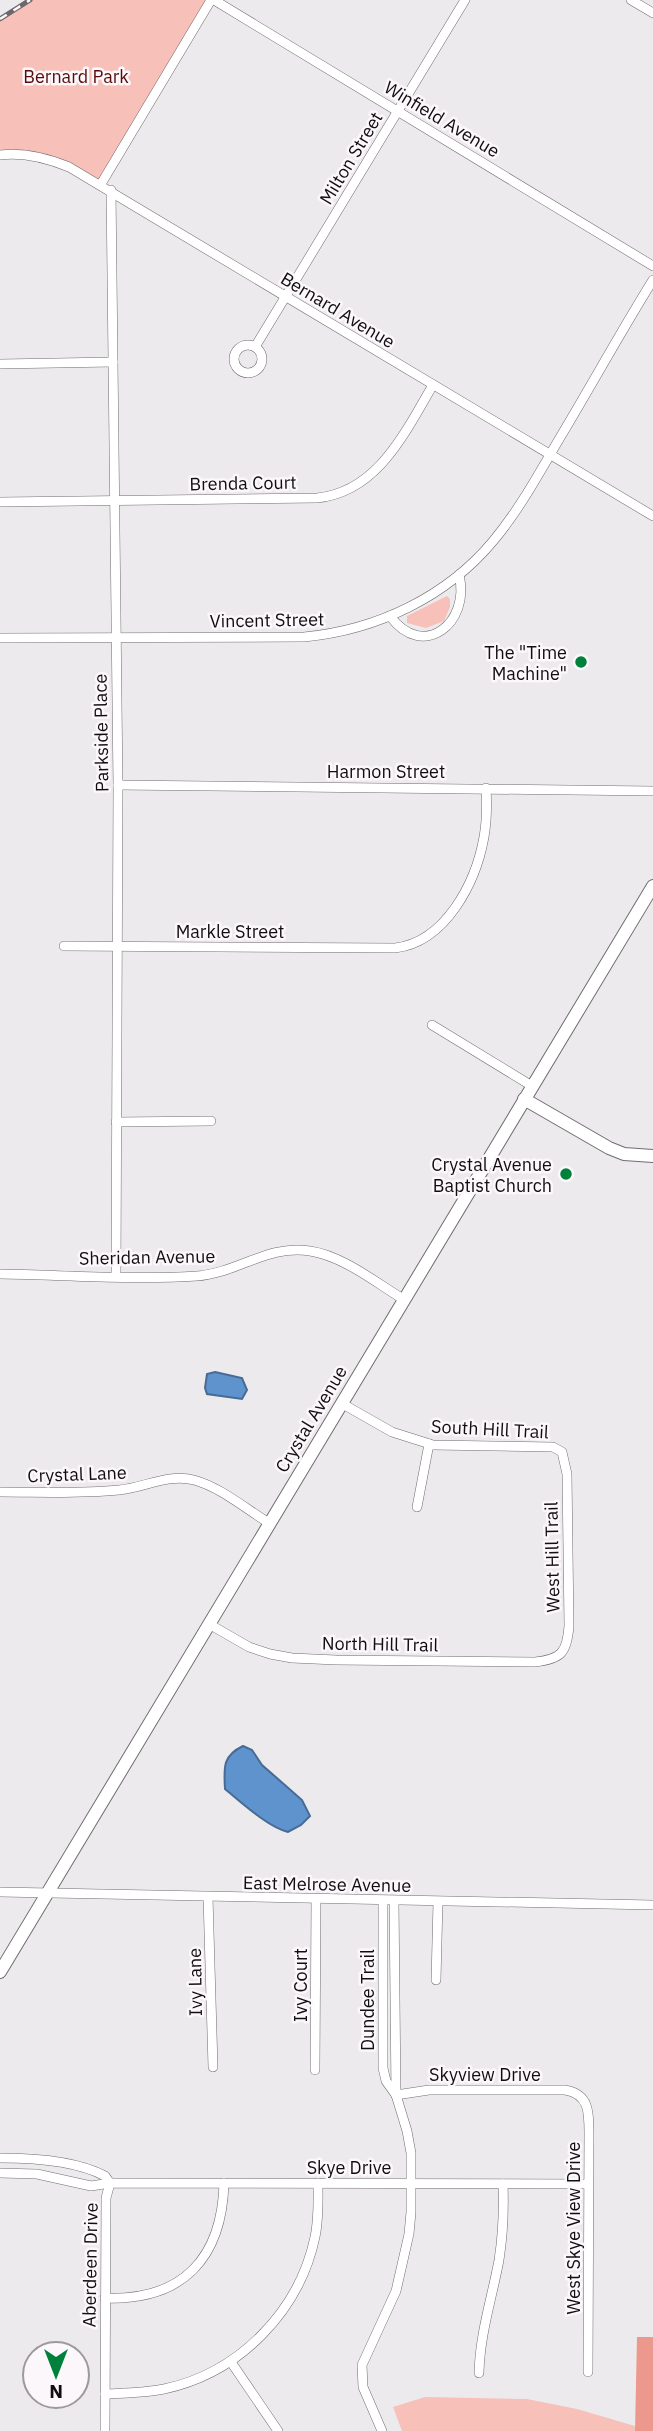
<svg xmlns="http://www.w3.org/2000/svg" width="653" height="2431" viewBox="0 0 653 2431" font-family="'IBM Plex Sans',sans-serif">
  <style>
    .green { fill: #f7c0b8 }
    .forest { fill: #ec988d }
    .water { fill: #5f93cd; stroke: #476b94; stroke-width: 2 }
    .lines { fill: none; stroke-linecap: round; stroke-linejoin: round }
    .street-casing { stroke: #706d70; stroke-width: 10 }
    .secondary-casing { stroke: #706d70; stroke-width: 14 }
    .street { stroke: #fff; stroke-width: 9 }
    .secondary { stroke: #fff; stroke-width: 12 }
    .rail-casing { stroke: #6a686b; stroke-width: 5 }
    .rail { stroke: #fbf7fb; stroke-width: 2.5; stroke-dasharray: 8; stroke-linecap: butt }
    .poi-dot { fill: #00813b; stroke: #fbf7fb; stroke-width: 2.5 }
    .labels { text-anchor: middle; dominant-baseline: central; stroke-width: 5; stroke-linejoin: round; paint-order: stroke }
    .park-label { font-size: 18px; fill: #570c0a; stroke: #fbf7fb }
    .street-label { font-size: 18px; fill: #0f0e10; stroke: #fbf7fb }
    .poi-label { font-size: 18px; fill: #0f0e10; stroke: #fbf7fb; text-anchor: end }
  </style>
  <rect width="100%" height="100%" fill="#edeaee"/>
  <g class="green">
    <polygon points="30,0 211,0 101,184 69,167 0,155 0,19"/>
    <polygon points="447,596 450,599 450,607 444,621 426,628 407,623 407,616"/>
    <polygon points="425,2397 527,2399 577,2409 635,2426 635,2431 402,2431 393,2407"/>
  </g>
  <polygon class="forest" points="637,2337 653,2337 653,2431 635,2431"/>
  <g class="water">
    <polygon points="215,1372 242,1378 247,1390 242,1399 207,1394 205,1388 207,1374"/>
    <path d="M243 1746 252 1750 262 1765 302 1800 310 1816 301 1825 288 1832C268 1827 242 1803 225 1789 224 1768 222 1756 243 1746Z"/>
  </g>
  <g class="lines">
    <defs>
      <g id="street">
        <polyline points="214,0 653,266"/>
        <polyline points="631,0 653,13"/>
        <path d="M0 155C24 152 47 158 69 167L653 516"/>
        <polyline points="101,184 211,0"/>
        <polyline points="111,190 118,785 116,1276"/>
        <circle cx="248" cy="359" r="14"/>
        <polyline points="255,347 465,0"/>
        <polyline points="0,364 113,362"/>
        <path d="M0 502 317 498C378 492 405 432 433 385"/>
        <path d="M390 616C423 661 471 623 459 575"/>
        <path d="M0 638 304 637C377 630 447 597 494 540 519 510 538 475 558 441 590 388 620 333 653 280"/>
        <polyline points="118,785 653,791"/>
        <path d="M64 946 395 948C446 942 476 882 484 837 487 820 487 804 486 788"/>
        <polyline points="432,1025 532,1086"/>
        <polyline points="116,1122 211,1121"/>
        <path d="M0 1274C64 1275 133 1280 197 1276 237 1273 269 1244 310 1251 343 1256 375 1282 403 1299"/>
        <path d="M0 1492C40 1492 80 1494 119 1490 144 1488 168 1473 194 1480 220 1487 246 1509 269 1523"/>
        <polyline points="417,1507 429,1444"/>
        <path d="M209 1624 249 1647 270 1654 292 1658 336 1660 535 1662C561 1659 567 1653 569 1626L567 1474 562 1452 553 1447 433 1445 392 1432 341 1403"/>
        <polyline points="0,1892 653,1905"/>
        <polyline points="208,1897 213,2067"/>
        <polyline points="383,1901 383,2068 386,2081 396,2095"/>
        <polyline points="436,1980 438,1902"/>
        <polyline points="315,2070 316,1899"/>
        <path d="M396 2095 429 2090H565C589 2094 589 2112 589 2132L588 2372"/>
        <path d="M0 2158C32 2158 77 2161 105 2176L110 2183 106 2198 105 2431"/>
        <polyline points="0,2173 37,2174 91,2186 110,2183 588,2184"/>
        <path d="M105 2298C183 2301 222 2258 224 2183"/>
        <polyline points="231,2362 278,2431"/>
        <path d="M479 2373C480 2333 492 2298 499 2260 503 2234 504 2209 503 2184"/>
        <path d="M105 2394C125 2393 144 2393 164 2389 239 2373 299 2312 315 2237 319 2219 318 2201 318 2183"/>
        <polyline points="382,2431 363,2387 362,2365 396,2291 409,2234 411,2212 411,2153 407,2131 396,2095 394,1901"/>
      </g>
      <g id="secondary">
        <polyline points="524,1099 609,1148 624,1154 653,1156"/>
        <polyline points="0,1972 653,886"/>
      </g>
    </defs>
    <use href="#street" class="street-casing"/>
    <use href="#secondary" class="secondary-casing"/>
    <use href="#street" class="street"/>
    <use href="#secondary" class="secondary"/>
    <defs>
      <polyline id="rail" points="0,19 30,0"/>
    </defs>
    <use href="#rail" class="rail-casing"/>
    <use href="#rail" class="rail"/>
  </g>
  <g class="poi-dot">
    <circle cx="581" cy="662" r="7"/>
    <circle cx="566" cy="1174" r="7"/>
  </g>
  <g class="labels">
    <g class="park-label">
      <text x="76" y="76">Bernard Park</text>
    </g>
    <g class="street-label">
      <text transform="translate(442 119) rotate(31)">Winfield Avenue</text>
      <text transform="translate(351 158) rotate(-59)">Milton Street</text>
      <text transform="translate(338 310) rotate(31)">Bernard Avenue</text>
      <text transform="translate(243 483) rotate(-1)">Brenda Court</text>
      <text transform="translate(267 620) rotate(-1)">Vincent Street</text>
      <text transform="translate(101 733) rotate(-91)">Parkside Place</text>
      <text x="386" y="771">Harmon Street</text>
      <text x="230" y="931">Markle Street</text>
      <text transform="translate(147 1257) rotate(-1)">Sheridan Avenue</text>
      <text transform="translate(311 1419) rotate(-59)">Crystal Avenue</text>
      <text transform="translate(490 1429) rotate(3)">South Hill Trail</text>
      <text transform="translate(77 1474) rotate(-2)">Crystal Lane</text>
      <text transform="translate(552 1557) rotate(-91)">West Hill Trail</text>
      <text transform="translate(380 1644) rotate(1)">North Hill Trail</text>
      <text transform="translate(327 1884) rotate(1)">East Melrose Avenue</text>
      <text transform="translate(195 1982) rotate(-91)">Ivy Lane</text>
      <text transform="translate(300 1985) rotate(-90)">Ivy Court</text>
      <text transform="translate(367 2000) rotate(-90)">Dundee Trail</text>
      <text x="485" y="2074">Skyview Drive</text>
      <text x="349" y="2167">Skye Drive</text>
      <text transform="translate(573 2228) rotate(-90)">West Skye View Drive</text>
      <text transform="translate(90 2265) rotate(-89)">Aberdeen Drive</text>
    </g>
    <g class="poi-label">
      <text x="567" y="652">The "Time<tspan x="567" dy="21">Machine"</tspan></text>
      <text x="552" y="1164">Crystal Avenue<tspan x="552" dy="21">Baptist Church</tspan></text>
    </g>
  </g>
  <g transform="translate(56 2375) rotate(180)"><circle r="33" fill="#fbf7fb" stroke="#9d9a9d" stroke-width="2"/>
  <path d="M0-5L12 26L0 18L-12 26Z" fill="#00813b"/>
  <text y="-10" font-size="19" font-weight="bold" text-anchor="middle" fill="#0f0e10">N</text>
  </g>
</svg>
